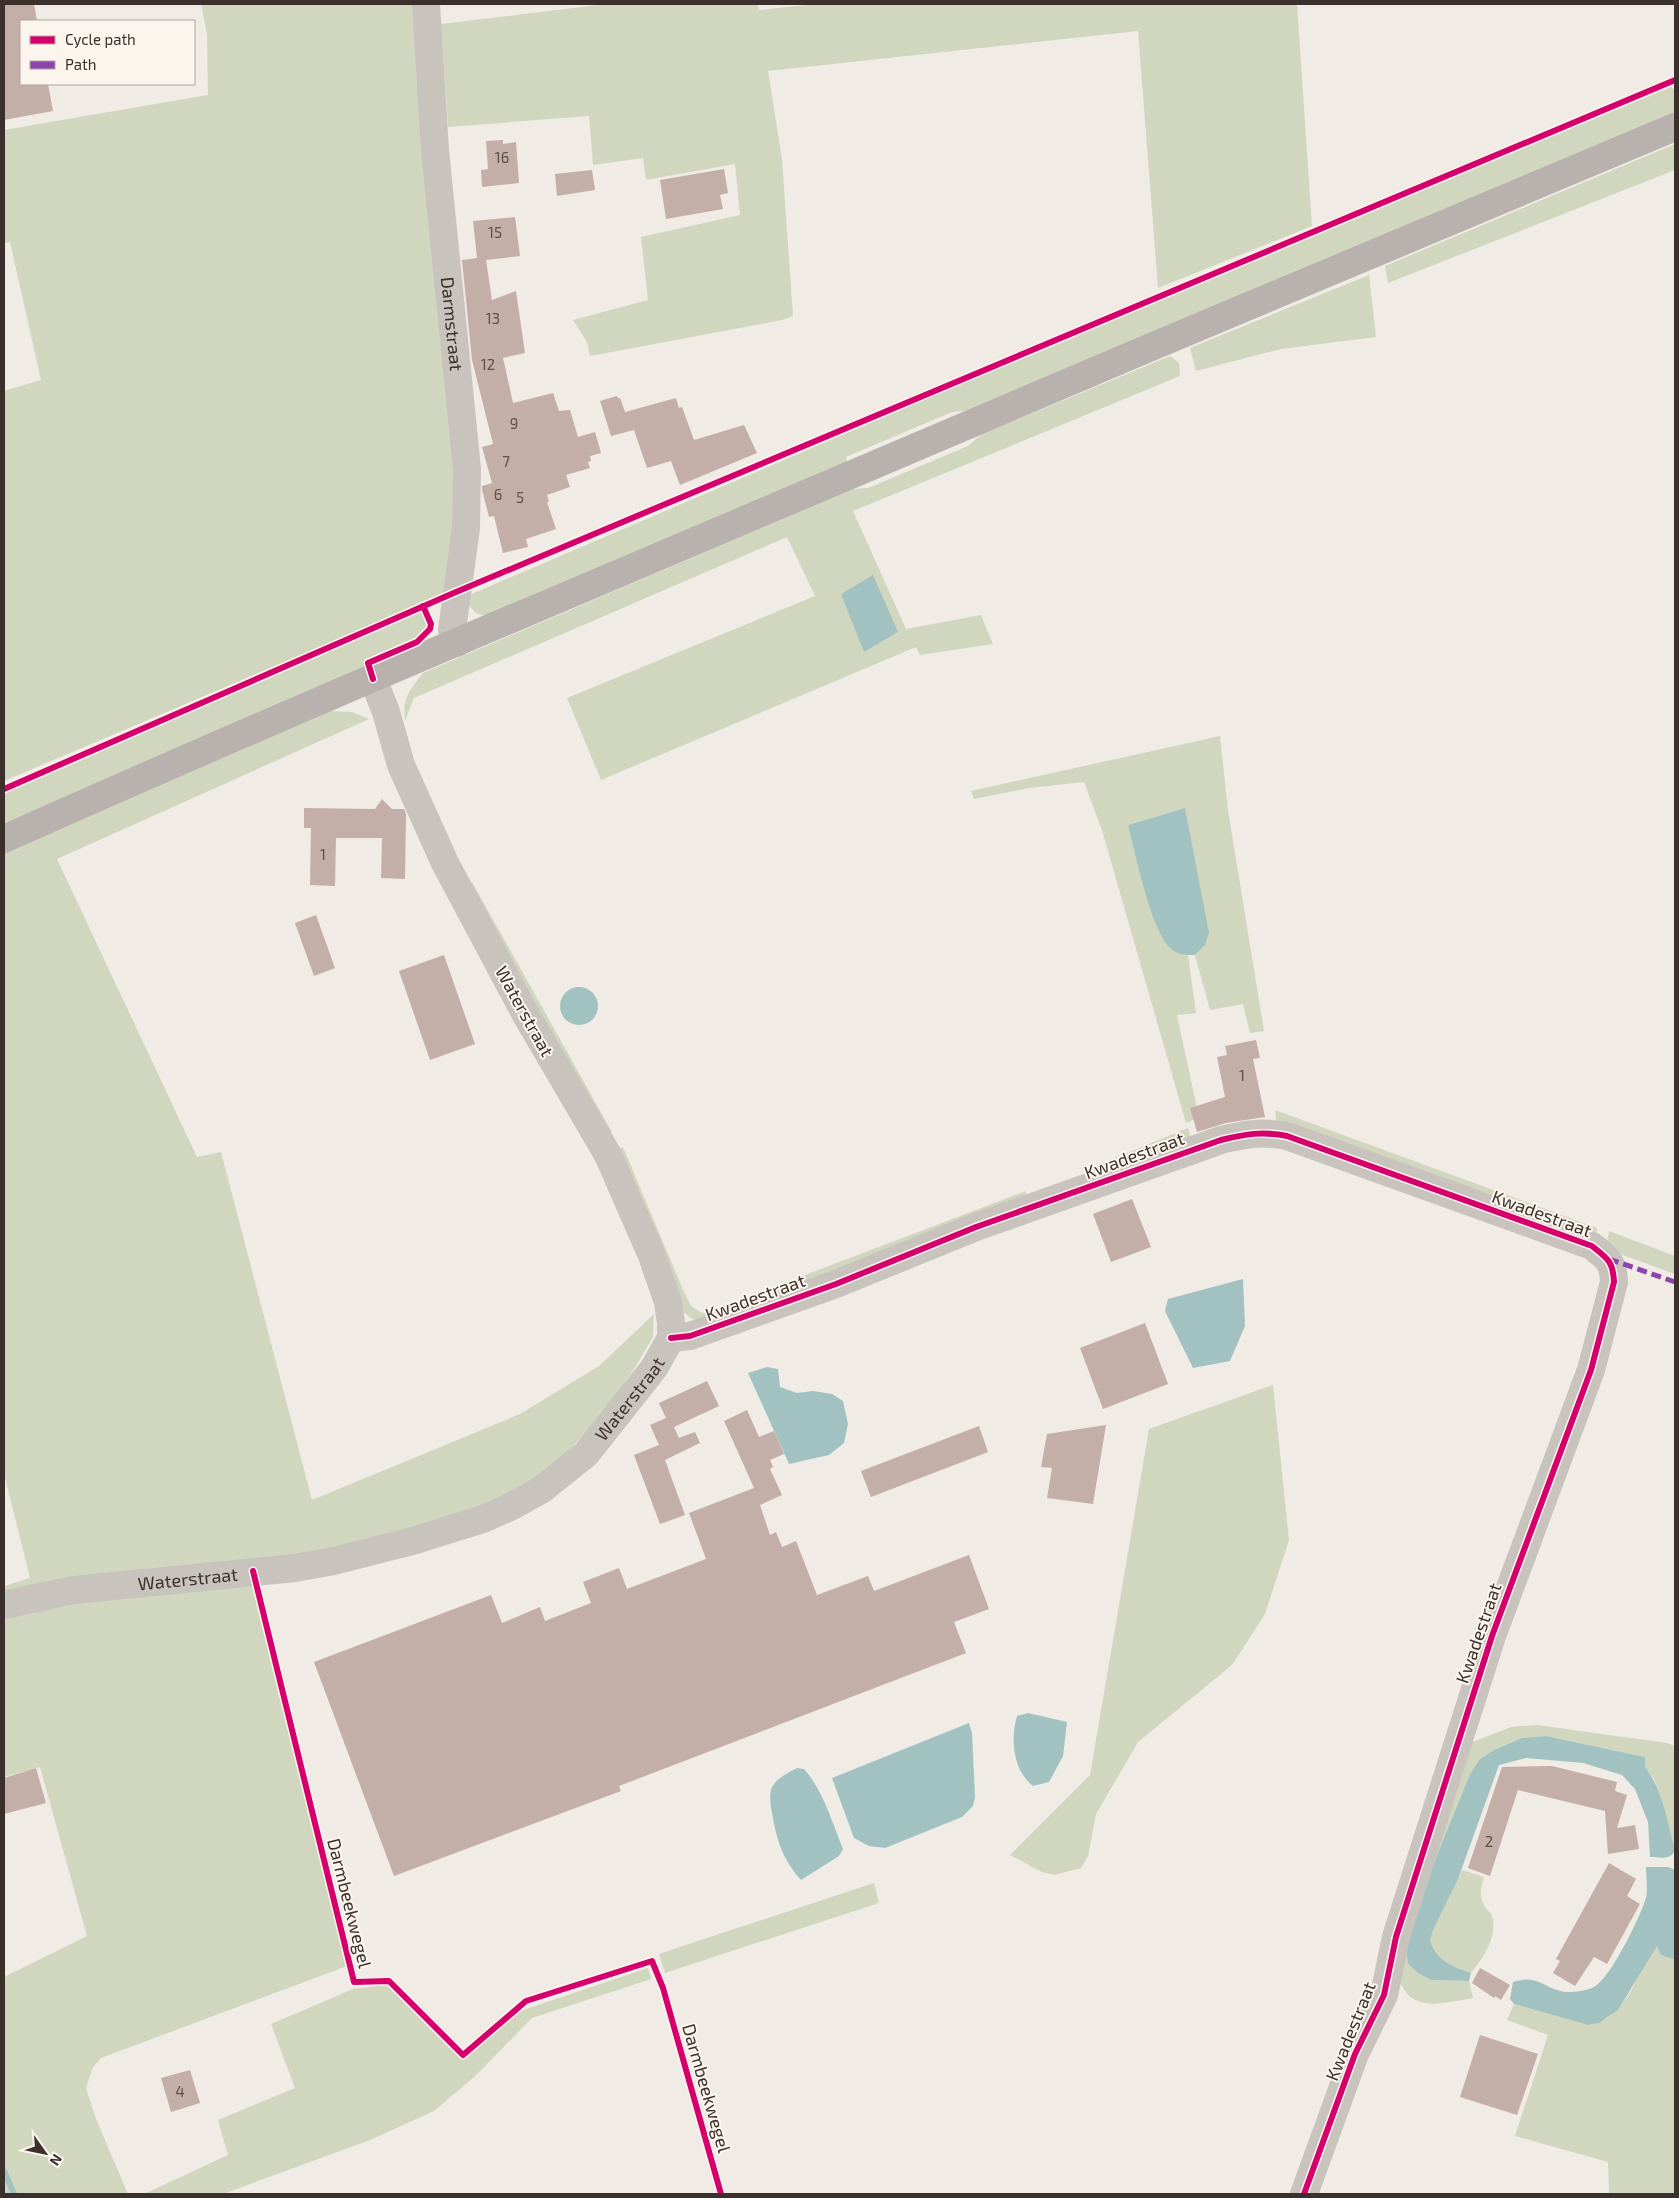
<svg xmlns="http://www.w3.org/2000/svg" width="1679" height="2198" viewBox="0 0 1679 2198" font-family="'Exo 2',sans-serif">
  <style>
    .green { fill: #d1d6bf }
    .water { fill: #a1c2c1 }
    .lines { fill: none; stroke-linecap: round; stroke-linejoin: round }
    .stream { stroke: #a1c2c1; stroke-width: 6 }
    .building { fill: #c3afa7 }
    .minor { stroke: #c9c3be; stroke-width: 28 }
    .major { stroke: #b8b1ad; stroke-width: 28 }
    .quiet { stroke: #8e44ad; stroke-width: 5; stroke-dasharray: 10 5; stroke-linecap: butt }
    .cycleway-casing { stroke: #fbf5ee; stroke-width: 9 }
    .cycleway { stroke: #d6006c; stroke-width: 6 }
    .labels { text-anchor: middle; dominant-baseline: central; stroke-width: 4; stroke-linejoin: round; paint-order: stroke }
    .number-label { font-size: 15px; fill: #5d504a }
    .street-label { font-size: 18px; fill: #3b302b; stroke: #fbf5ee }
  </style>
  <rect width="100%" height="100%" fill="#f0ebe5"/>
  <g class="green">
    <polygon points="201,4 420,4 460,493 450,587 435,598 4,781 4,391 41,380 10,242 4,243 4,130 208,95 207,34"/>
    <polygon points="606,4 758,4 759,10 816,4 1297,4 1312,226 1158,288 1138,31 768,71 782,159 793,316 782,320 590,356 587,342 573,320 648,300 641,237 740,215 735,164 646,180 643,158 593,165 589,116 448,127 441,24"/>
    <polygon points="1671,87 1675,90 1675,111 1672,117 976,410 952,412 846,457 848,465 485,616 476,613 467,604 467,596 1106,322"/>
    <polygon points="1675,144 1675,170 1388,283 1385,266"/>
    <polygon points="1369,275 1376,337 1281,349 1196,371 1190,348"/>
    <path d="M1170 356 1179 363 1180 376 853 511 906 629 981 615 993 644 920 655 916 647 601 780 567 698 815 596 787 537 414 698 405 721C402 698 409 691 423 673L853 489 868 488 968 446 982 434Z"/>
    <polygon points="421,612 428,628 417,637 365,660 365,670 4,827 4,794"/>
    <polygon points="330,711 352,712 369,719 57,859 197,1157 221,1152 312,1500 520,1414 599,1366 654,1314 653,1337 634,1369 597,1421 551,1469 506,1498 325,1557 4,1599 4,1586 30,1578 4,1474 4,851"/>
    <polygon points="1220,736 1228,810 1264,1031 1250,1033 1243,1004 1210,1010 1195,955 1205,945 1185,808 1128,825 1183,955 1188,955 1196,1013 1177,1015 1199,1117 1186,1123 1102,830 1084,782 1030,788 974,799 971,791"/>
    <polygon points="472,882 612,1132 606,1135 463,885"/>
    <polygon points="1275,1110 1597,1228 1595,1244 1277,1127"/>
    <polygon points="1188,1128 1193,1143 1102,1172 1095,1166"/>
    <polygon points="623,1147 684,1292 691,1306 702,1313 734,1302 1026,1191 1025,1203 703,1320 692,1319 681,1310 617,1149"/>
    <polygon points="1609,1231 1675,1256 1675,1274 1606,1249"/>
    <polygon points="1273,1385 1289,1540 1265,1614 1232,1665 1138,1742 1096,1814 1088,1856 1081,1868 1054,1875 1042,1872 1010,1855 1090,1775 1149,1429"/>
    <polygon points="250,1578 347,1966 101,2058 93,2067 86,2088 96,2119 128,2194 4,2194 4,1977 87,1936 40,1767 4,1777 4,1610"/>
    <path d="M1537 1725 1667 1743 1675 1746V1870V1849L1659 1793 1654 1779 1645 1767V1757L1546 1736 1522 1738 1494 1750 1480 1759 1470 1774 1437 1855 1414 1919 1406 1948 1408 1964 1418 1973 1431 1980 1469 1981 1473 1998C1434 2005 1406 2014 1395 1967L1465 1745 1511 1727Z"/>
    <path d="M1462 1870 1484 1877C1480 1889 1479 1895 1485 1907 1487 1910 1491 1913 1492 1916 1498 1937 1483 1958 1471 1973 1452 1966 1438 1962 1430 1941L1433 1930Z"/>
    <polygon points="874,1883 879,1903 665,1973 659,1954"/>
    <path d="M1658 1945 1661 1955 1675 1960V2194H1609L1608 2162 1515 2136 1548 2035 1507 2020 1514 2004 1588 2025C1624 2020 1636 1978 1652 1951Z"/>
    <polygon points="648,1968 651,1979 532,2018 474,2077 434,2111 370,2140 223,2194 144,2194 228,2155 218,2120 295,2088 271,2024 353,1989 387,1985 462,2059 523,2010"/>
  </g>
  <g class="water">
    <polygon points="873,575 898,632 864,652 841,594"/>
    <path d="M1185 808 1209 933 1205 945 1195 955C1186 955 1177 955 1170 948 1150 928 1136 855 1128 825Z"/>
    <circle cx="579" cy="1006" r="19"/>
    <polygon points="1243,1279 1245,1326 1230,1361 1193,1368 1165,1311 1168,1299"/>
    <polygon points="767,1367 778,1369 780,1387 797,1393 813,1391 832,1394 843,1401 848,1424 844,1443 829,1455 789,1464 748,1373"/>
    <path d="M1028 1713 1067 1722 1063 1756 1049 1782 1033 1786C1013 1770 1010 1740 1017 1716Z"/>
    <polygon points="969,1723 972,1733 975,1797 973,1806 962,1817 885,1848 869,1846 854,1838 832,1778"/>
    <path d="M1546 1736 1645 1757V1767C1663 1790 1667 1822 1675 1849 1672 1861 1660 1857 1650 1857L1648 1822 1635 1789 1622 1775 1583 1763 1526 1758 1499 1765 1458 1879 1433 1930 1430 1941C1438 1962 1452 1966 1471 1973L1469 1981 1431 1980 1418 1973 1408 1964 1406 1948 1414 1919 1437 1855 1470 1774 1480 1759 1494 1750 1522 1738Z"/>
    <path d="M797 1768 804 1769C823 1790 832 1822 843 1849L839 1856 801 1880C782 1858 777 1841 772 1813 771 1807 769 1797 771 1790 774 1779 788 1773 797 1768Z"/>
    <path d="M1646 1867H1668L1675 1870V1960L1661 1955 1657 1946 1618 2010 1599 2023 1588 2025 1514 2004 1510 1999 1513 1982C1538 1973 1545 1990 1567 1992 1576 1992 1586 1991 1594 1987 1611 1978 1640 1917 1646 1898 1648 1889 1646 1877 1646 1867Z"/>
  </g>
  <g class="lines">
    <polyline class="stream" points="4,2171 14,2194"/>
  </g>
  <g class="building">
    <polygon points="4,4 34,4 37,21 21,21 21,84 48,84 53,111 4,120"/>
    <polygon points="503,140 503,144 516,142 519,183 482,187 481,170 488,169 486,141"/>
    <polygon points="724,169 728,193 720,195 723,209 666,219 660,180"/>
    <polygon points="592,170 595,190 557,196 555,174"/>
    <polygon points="515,217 520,256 486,260 492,300 516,291 525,353 503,358 513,403 553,393 559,411 570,410 578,437 595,432 601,453 590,456 591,461 588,462 590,468 566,475 570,487 547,495 549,502 547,502 556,529 526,539 528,547 503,553 494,516 489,517 482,490 482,486 492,483 482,447 493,444 472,360 462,260 477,258 473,221"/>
    <polygon points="617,396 618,398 620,398 625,412 676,398 679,408 682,407 694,440 744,425 757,453 680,485 671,461 647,468 634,430 611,436 600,401"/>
    <polygon points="382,799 392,809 404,809 406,814 405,879 381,878 382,838 336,838 335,886 310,885 311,828 304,828 304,808 375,809"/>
    <polygon points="316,915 335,968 314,976 295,923"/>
    <polygon points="444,955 475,1044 430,1060 399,971"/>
    <polygon points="1256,1040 1260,1058 1253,1059 1265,1117 1226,1123 1197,1132 1190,1108 1225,1097 1217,1057 1227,1055 1225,1046"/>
    <polygon points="1132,1199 1151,1247 1111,1262 1093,1214"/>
    <polygon points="1145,1323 1168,1384 1103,1409 1080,1348"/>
    <polygon points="707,1381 719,1406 674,1427 679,1438 695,1432 700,1443 665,1460 685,1515 660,1524 634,1455 659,1445 650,1425 666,1418 659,1403"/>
    <polygon points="747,1410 759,1437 774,1431 784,1454 770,1460 773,1467 770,1469 782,1495 760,1505 770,1535 776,1532 782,1547 796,1541 817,1595 868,1576 874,1591 969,1555 989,1609 954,1622 966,1653 619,1786 621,1791 394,1876 314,1662 491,1595 502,1623 540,1607 545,1621 591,1603 583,1582 619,1568 627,1589 706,1559 689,1513 754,1488 724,1421"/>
    <polygon points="1106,1425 1093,1504 1047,1498 1052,1468 1041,1467 1047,1434"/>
    <polygon points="979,1426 988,1452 871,1497 861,1471"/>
    <polygon points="1552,1766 1617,1782 1615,1791 1627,1795 1617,1828 1635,1825 1639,1849 1608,1854 1605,1811 1518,1790 1490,1876 1468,1868 1502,1767"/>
    <polygon points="36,1768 46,1803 4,1814 4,1778"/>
    <polygon points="1609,1863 1636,1879 1627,1896 1640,1904 1607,1964 1594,1957 1575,1986 1553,1973 1560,1961 1556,1959"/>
    <polygon points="1480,1968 1510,1985 1501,2000 1495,1996 1494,1998 1472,1983"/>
    <polygon points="1480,2035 1538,2054 1517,2115 1460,2097"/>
    <polygon points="190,2070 200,2103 171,2112 161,2078"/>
  </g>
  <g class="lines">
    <g class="minor">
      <path id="s1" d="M426 4 435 150 467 469 466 528 452 630 457 643"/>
      <path d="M671 1338 690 1336 836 1284 976 1227 1221 1140C1246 1134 1262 1131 1287 1136L1592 1246C1608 1259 1613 1261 1614 1282L1591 1370 1492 1636 1396 1937 1384 1995 1355 2054 1304 2194"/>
      <path id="s2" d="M4 1605 73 1590 295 1568 334 1561 416 1540 483 1519 512 1506 541 1490 586 1454 654 1368 671 1338V1323L668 1302 652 1256 608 1155 526 1015 445 863 401 765 386 712 373 679"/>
    </g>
    <path class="major" d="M4 839C279 716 557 600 834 482 1114 363 1394 243 1675 127"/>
    <polyline class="quiet" points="1609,1259 1675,1282"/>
    <defs>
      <g id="cycleway">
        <polyline points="373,679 368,663 417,642 430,629 431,624 423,606"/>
        <polyline points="4,789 456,592 1675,80"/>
        <path d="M671 1338 690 1336 836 1284 976 1227 1221 1140C1246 1134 1262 1131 1287 1136L1592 1246C1608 1259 1613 1261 1614 1282L1591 1370 1492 1636 1396 1937 1384 1995 1355 2054 1304 2194"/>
        <polyline points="253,1571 354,1982 389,1981 463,2055 526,2001 652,1961 663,1988 721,2194"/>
      </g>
    </defs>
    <use href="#cycleway" class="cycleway-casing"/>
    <use href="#cycleway" class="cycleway"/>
  </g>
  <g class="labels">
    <g class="number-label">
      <text x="502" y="157">16</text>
      <text x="495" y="232">15</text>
      <text x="493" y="318">13</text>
      <text x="488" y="364">12</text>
      <text x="514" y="423">9</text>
      <text x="506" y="461">7</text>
      <text x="498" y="494">6</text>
      <text x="520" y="497">5</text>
      <text x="323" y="854">1</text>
      <text x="1242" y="1075">1</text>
      <text x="1489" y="1841">2</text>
      <text x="180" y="2091">4</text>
    </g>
    <g class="street-label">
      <text stroke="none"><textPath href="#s1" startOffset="321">Darmstraat</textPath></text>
      <text transform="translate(525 1011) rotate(61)">Waterstraat</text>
      <text transform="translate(1134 1155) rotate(-20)">Kwadestraat</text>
      <text transform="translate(1542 1213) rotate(20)">Kwadestraat</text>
      <text transform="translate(755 1297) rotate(-20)">Kwadestraat</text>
      <text stroke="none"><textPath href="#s2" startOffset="681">Waterstraat</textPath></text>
      <text stroke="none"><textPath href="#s2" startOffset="186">Waterstraat</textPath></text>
      <text transform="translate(1478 1633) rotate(-71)">Kwadestraat</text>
      <text transform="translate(350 1903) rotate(76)">Darmbeekwegel</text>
      <text transform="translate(1350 2031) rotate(-68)">Kwadestraat</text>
      <text transform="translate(707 2088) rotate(74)">Darmbeekwegel</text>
    </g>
  </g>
  <rect width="1679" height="2198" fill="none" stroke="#3b302b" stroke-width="10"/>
  <rect x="20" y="20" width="175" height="65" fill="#fbf5ee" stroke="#aea6a0"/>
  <rect x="30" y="36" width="25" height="8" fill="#d6006c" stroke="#aea6a0"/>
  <text x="65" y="45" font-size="15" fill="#3b302b">Cycle path</text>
  <rect x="30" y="61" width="25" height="8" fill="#8e44ad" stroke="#aea6a0"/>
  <text x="65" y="70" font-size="15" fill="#3b302b">Path</text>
  <g transform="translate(45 2153) rotate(123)" stroke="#fbf5ee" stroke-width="4" paint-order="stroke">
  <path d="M0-4L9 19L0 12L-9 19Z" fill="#3b302b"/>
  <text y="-8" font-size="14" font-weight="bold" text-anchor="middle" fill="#3b302b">N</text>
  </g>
</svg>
